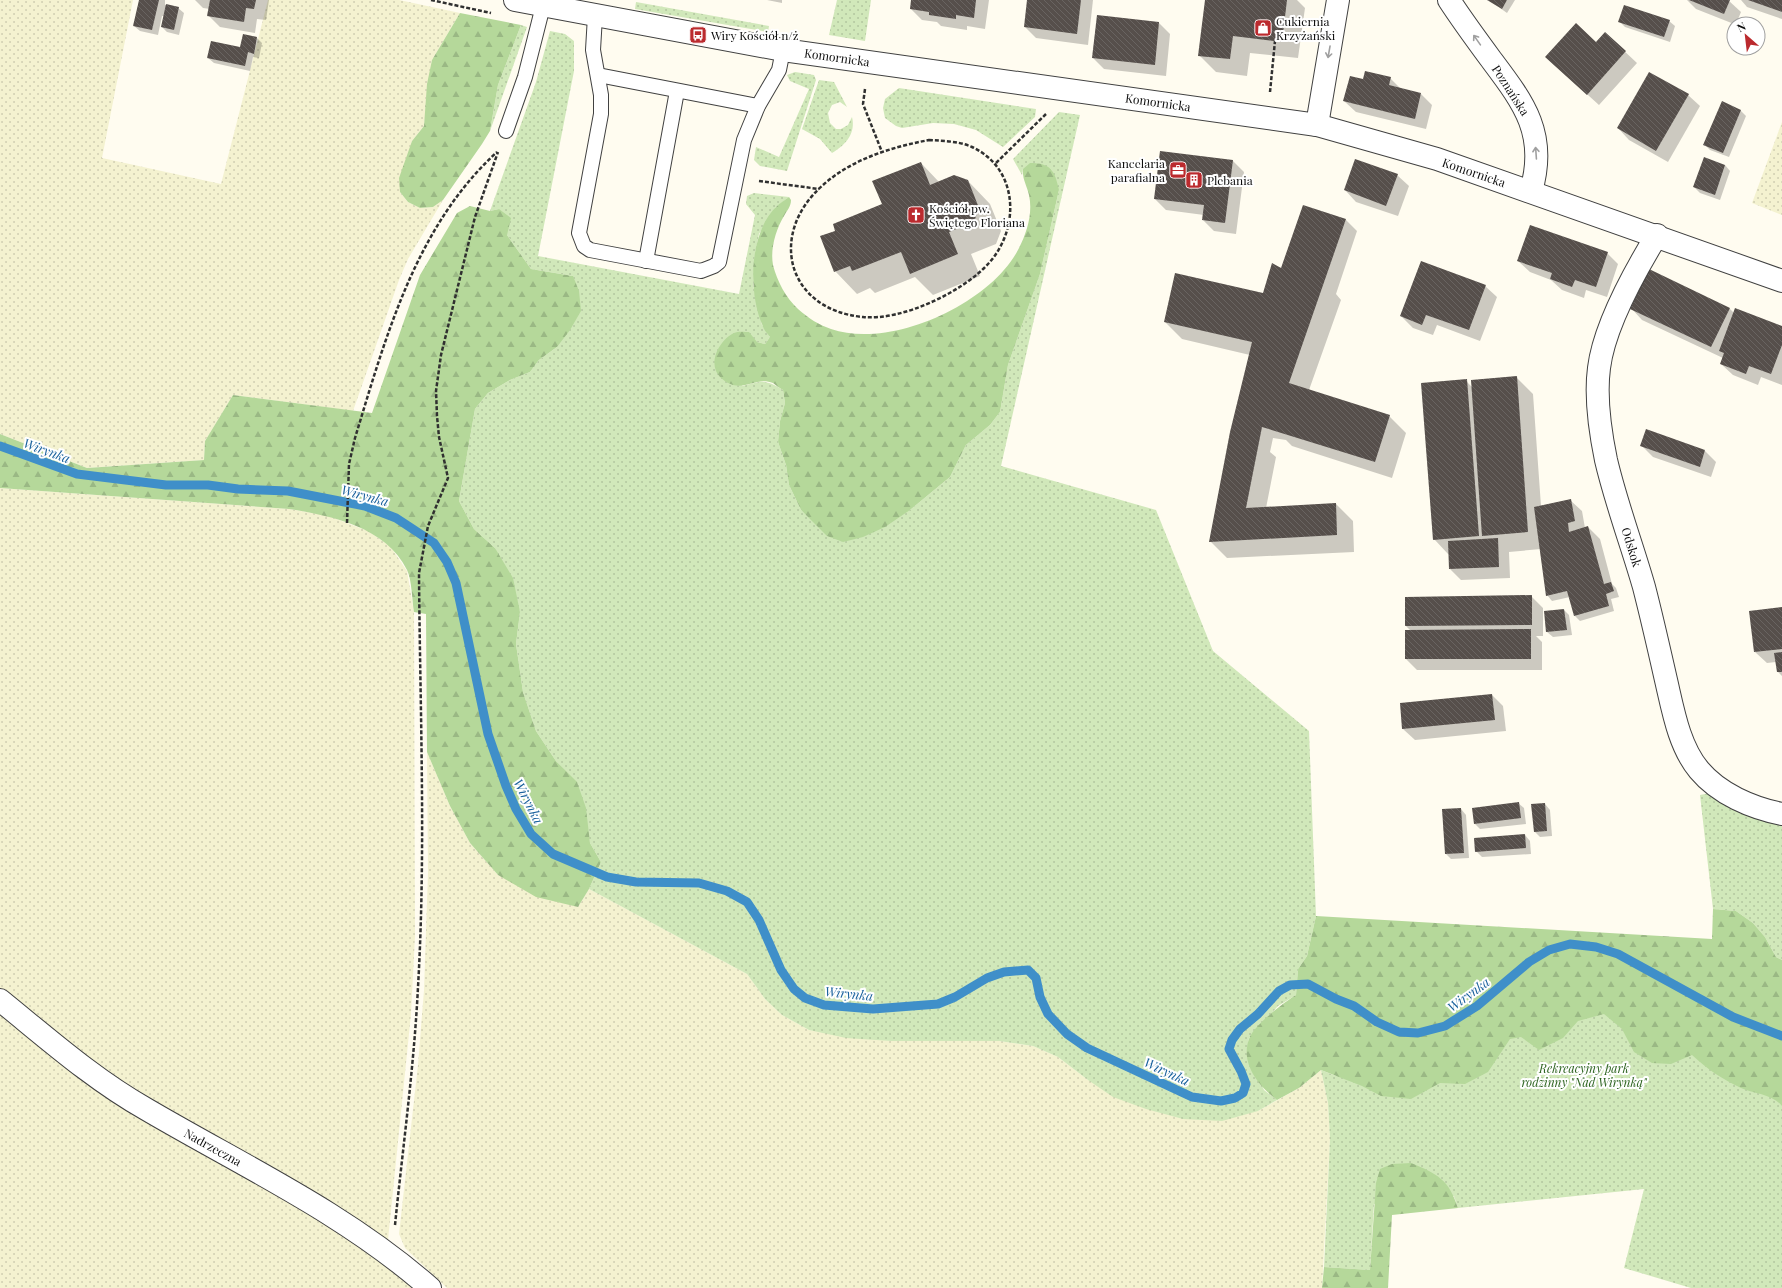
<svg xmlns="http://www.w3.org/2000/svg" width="1782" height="1288" viewBox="0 0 1782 1288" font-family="'Playfair Display',serif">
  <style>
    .farmland { fill: url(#farmland-dots) }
    .grass { fill: url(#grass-dots) }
    .forest { fill: url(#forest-firs) }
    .shadow { fill: #0003 }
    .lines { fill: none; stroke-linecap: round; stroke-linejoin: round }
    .stream { stroke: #3f8fc9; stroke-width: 9 }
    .building { fill: url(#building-back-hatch) }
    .service-casing { stroke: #414141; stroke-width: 16 }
    .minor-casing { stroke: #414141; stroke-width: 24 }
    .tertiary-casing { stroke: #414141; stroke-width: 24 }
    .path { stroke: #303030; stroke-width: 2.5; stroke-dasharray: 4 2; stroke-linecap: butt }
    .service { stroke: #fff; stroke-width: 14 }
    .minor { stroke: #fff; stroke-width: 22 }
    .tertiary { stroke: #fff; stroke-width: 22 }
    .oneway { stroke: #9f9f9f }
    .labels { text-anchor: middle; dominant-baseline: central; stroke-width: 4; stroke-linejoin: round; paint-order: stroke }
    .poi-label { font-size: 12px; fill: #0e0e0e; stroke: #fff; text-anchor: start }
    .street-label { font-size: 12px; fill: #0e0e0e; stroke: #fff }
    .park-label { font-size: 12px; font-style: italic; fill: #2d6420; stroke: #fff }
    .water-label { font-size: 13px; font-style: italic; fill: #1a619d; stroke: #fff }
  </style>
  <defs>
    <pattern id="farmland-dots" width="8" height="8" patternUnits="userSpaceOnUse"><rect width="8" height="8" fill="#f4f2d0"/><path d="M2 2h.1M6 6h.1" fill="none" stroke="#d0ceb1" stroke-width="1.8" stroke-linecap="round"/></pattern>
    <pattern id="grass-dots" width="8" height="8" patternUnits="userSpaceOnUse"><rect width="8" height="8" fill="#d1e8ba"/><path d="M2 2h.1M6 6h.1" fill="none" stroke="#b2c69f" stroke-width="1.8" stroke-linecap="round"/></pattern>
    <pattern id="forest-firs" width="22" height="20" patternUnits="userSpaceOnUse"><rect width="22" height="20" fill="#b5d89a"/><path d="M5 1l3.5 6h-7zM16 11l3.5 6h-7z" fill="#9ab884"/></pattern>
    <pattern id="building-back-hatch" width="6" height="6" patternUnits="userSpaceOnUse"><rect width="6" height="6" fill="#564f4b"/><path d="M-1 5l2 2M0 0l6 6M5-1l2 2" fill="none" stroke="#696461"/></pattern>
  </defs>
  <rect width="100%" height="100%" fill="#fffcf0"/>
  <g class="farmland">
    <polygon points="0,0 133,0 102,158 221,184 268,0 399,0 460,13 432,60 424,126 412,141 400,192 408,202 420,208 433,207 443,200 408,259 399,280 353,411 233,395 205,441 204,460 87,468 0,434"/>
    <polygon points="1782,122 1782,215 1752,203"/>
    <polygon points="0,488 289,509 326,515 368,531 390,546 407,571 414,612 415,936 411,1014 388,1240 350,1216 188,1124 87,1059 0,988"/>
    <polygon points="427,752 450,806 470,843 498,875 578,907 589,889 747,974 765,999 782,1015 809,1030 891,1041 999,1041 1033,1046 1058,1057 1088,1080 1258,1111 1299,1088 1321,1070 1328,1103 1330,1139 1322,1288 447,1288 405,1248 399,1234 418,1065 424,990 428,873"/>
    <polygon points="0,1012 336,1228 416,1288 0,1288"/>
  </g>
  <g class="grass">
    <polygon points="837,0 871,0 865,41 829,35"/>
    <polygon points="636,2 769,26 768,32 635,9"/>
    <polygon points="521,25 527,27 490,131 498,85"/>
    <path d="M550 31 565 34 574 41V71L538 256 739 294 755 215 746 204 747 196 754 193 789 197 776 207 759 234 755 254 753 285 762 325 770 337 765 344 757 342 742 386C761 381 766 379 783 390L785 403 780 421 778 442 786 465 789 485 801 510 814 522 910 510 950 477 966 445 990 425 1000 412 1008 365 1040 274 1059 190 1023 169 1022 175 1013 159 1059 112 1080 115 1001 466 1156 510 1213 651 1309 731 1316 916 1307 956 1298 969 1296 995 1278 1006 1249 1038 1247 1052 1264 1090 1277 1100 1258 1111 1222 1121 1183 1119 1146 1109 1113 1097 1088 1080 1058 1057 1033 1046 999 1041H891L846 1038 809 1030 782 1015 765 999 747 974 589 889 601 862 590 843 577 783 556 761 536 731 523 692 516 644 520 612 495 548 474 529 459 501 475 409 488 393 510 380 530 372 539 360 557 347 573 276 531 269 507 235 499 209 490 211 536 82Z"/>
    <polygon points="795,72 814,75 816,80 787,171 760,166 754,160 756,147 779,157 809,89 790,81 787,75"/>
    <path d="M819 80 834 82 847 107 840 102 832 105 828 113 830 123 836 129H841L848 125 852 117C856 133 846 145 832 153L820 139 802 129Z"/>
    <polygon points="899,88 1036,109 1035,117 1003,147 976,130 954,124 933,123 902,128 896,126 885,118 883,108 885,99"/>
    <polygon points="1710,793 1782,821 1782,960 1776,957 1765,937 1753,923 1736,911 1713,909 1700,795"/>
    <polygon points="1541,971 1782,1050 1782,1288 1691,1288 1624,1268 1644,1189 1458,1208 1454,1196 1374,1204 1370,1270 1324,1267 1330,1139 1328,1103 1321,1070 1336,1076"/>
  </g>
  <g class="forest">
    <polygon points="460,13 521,25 498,85 490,131 482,144 443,200 433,207 420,208 408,202 400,192 399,178 412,141 424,126 427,84 432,60"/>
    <path d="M1030 163C1051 163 1055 171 1059 190L1040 274 1008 365 1000 412 990 425 966 445 950 477 910 510 885 527 863 537 843 542 827 536 801 510 789 485 786 465 778 442 780 421 785 403 783 390C779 388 776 385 773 383 754 375 741 397 720 377 707 364 719 340 734 333 738 331 745 332 749 332L757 342 765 344 770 337C767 333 763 329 762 324 748 291 749 232 777 206 780 203 785 200 789 197L791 200C791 207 787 210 784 216 776 229 770 249 773 265 777 281 786 298 798 309 808 318 819 325 831 329 891 350 992 303 1019 248 1027 232 1033 213 1029 195 1027 186 1022 179 1023 169Z"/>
    <path d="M470 206 490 211 499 209 511 218 507 235 531 269 573 276 579 291 581 311 570 330 557 347 539 360 530 372 510 380 488 393 475 409 459 501 474 529 495 548 513 578 520 612 516 644 523 692 536 731 556 761 577 782 586 808 590 843 601 862 589 889 578 907 536 897 498 875 470 843 450 806 427 752 426 614 414 612C412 601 412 580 407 570 386 527 332 516 289 509L0 488V434L87 468 204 460 205 441 233 395 372 413 420 275 457 213Z"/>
    <path d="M1713 909 1736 911 1753 923 1765 937 1776 957 1782 960V1106C1772 1094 1755 1094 1741 1088 1722 1079 1707 1069 1692 1055L1671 1064 1652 1063 1634 1052 1622 1029 1604 1014 1578 1021 1563 1038 1539 1050 1521 1037 1510 1039 1488 1072 1465 1084 1440 1083 1411 1099 1381 1096 1362 1086 1321 1070 1299 1088 1277 1100C1259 1086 1240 1064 1249 1039 1253 1026 1283 1003 1296 995L1298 969 1307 956 1316 916 1712 939Z"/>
    <path d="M1411 1163C1438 1174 1449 1180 1458 1208L1392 1215 1388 1288H1322L1324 1267 1370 1270 1376 1183 1380 1169 1392 1164Z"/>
  </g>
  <g class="shadow">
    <polygon points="140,0 165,0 165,5 178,8 184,13 179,35 167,32 162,27 164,16 162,16 158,35 140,31 134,26"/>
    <polygon points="195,0 269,0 266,20 257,19 255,33 220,27 209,16 210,9 203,8"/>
    <polygon points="767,0 782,0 782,3"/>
    <polygon points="912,0 989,0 985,29 967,26 967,30 941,26 937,22 922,20 911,9"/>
    <polygon points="1028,0 1093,0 1088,45 1036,38 1025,27"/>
    <polygon points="1206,0 1297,0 1305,8 1298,58 1250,53 1247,76 1216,72 1199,55"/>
    <polygon points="1515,0 1507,13 1490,1 1490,0"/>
    <polygon points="1687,0 1728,0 1741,12 1736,24 1734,24 1696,9"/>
    <polygon points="1741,0 1782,0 1782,19 1747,7"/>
    <polygon points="1669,21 1675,26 1670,42 1625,27 1620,22"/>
    <polygon points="1159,23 1170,34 1166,76 1104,69 1093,58"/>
    <polygon points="1605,33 1637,63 1599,105 1558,68 1596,43"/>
    <polygon points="257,38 262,43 259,58 253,57 250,71 214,63 208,58 240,49"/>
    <polygon points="1390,78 1401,89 1421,94 1432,105 1426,129 1356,112 1344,101 1364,80"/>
    <polygon points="1688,95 1700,106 1668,162 1629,140 1618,128"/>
    <polygon points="1722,103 1741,111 1746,116 1729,157 1710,150 1704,144"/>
    <polygon points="1161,152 1233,161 1244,172 1236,234 1214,231 1203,220 1204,215 1166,210 1155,199"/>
    <polygon points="921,163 939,182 968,181 990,204 1001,231 996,244 971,254 980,276 933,295 915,277 875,293 870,288 857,294 835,271 837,231 883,205"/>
    <polygon points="1725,165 1730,171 1720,200 1700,193 1694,187"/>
    <polygon points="1397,175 1409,186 1398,216 1356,202 1345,190"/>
    <polygon points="1346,220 1357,231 1336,294 1341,300 1309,390 1389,416 1406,433 1392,478 1292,446 1286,440 1273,438 1270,452 1276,457 1266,508 1336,504 1353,521 1354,552 1227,558 1210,541 1250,355 1182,339 1165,322 1263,295 1272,265 1282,268"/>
    <polygon points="1607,253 1618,264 1607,297 1586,290 1584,298 1562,290 1551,280 1530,272 1518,261"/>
    <polygon points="1485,286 1497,297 1480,341 1437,325 1433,335 1413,328 1401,316"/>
    <polygon points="1631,308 1730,309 1734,313 1782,327 1782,385 1761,377 1758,385 1733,375 1721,364 1723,358 1642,320"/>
    <polygon points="1516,377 1533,394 1541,506 1570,500 1582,511 1585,528 1588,527 1600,539 1612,584 1616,588 1619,597 1611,599 1614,611 1580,621 1575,616 1570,597 1552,601 1547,595 1541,549 1509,552 1510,578 1461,580 1450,569 1449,555 1434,539 1466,381 1472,387"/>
    <polygon points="1641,445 1705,451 1716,462 1711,477 1653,457"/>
    <polygon points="1531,596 1543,608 1543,636 1536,636 1542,642 1542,670 1417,670 1406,659 1411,631 1406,626"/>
    <polygon points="1782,608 1782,676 1778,672 1776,662 1767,663 1755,652 1750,612"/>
    <polygon points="1564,610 1569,615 1572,635 1553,637 1547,632 1545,612"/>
    <polygon points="1492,695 1503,706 1506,731 1415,740 1403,729 1401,704"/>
    <polygon points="1518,803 1524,808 1526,824 1480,829 1475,824"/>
    <polygon points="1545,804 1550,810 1552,836 1540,837 1535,832"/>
    <polygon points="1461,809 1466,815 1469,858 1451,859 1446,854"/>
    <polygon points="1525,835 1530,841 1531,854 1482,857 1476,851"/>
  </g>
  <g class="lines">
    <polyline class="stream" points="0,446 77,474 166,485 208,485 238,489 288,491 365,506 396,518 434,543 447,562 456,583 488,734 506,786 516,809 531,834 553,854 607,877 636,882 699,883 727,891 747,902 759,920 781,970 794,989 805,998 824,1005 873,1009 938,1004 955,997 987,978 1004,972 1028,970 1036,978 1040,997 1048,1014 1067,1034 1087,1048 1192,1097 1221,1101 1235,1098 1243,1093 1246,1084 1241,1071 1229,1049 1232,1040 1240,1029 1258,1014 1279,991 1290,985 1308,984 1336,999 1354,1006 1377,1022 1399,1032 1418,1033 1445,1026 1477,1006 1529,962 1549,950 1570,944 1596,947 1618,954 1733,1017 1782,1036"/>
  </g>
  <g class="building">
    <polygon points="139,0 159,0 152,30 133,26"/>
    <polygon points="210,0 256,0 254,9 246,8 244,22 207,16"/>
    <polygon points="911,0 976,0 974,18 956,15 956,19 929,15 929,12 910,9"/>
    <polygon points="1027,0 1081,0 1077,34 1024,27"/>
    <polygon points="1205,0 1287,0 1282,42 1233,36 1230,59 1198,56"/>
    <polygon points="1487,0 1507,0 1502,9"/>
    <polygon points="1689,0 1730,0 1724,14"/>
    <polygon points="1748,0 1782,0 1782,12"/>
    <polygon points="166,4 179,7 174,30 161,27"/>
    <polygon points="1624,5 1670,20 1664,37 1618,22"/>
    <polygon points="1097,15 1159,22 1155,65 1092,58"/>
    <polygon points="1576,23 1596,42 1605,32 1626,51 1587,95 1545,57"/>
    <polygon points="243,34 257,37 254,54 248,52 245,66 207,58 211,41 240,47"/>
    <polygon points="1365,71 1391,77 1389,85 1421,93 1415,119 1343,101 1350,76 1363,79"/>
    <polygon points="1649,72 1689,94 1656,151 1617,128"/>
    <polygon points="1722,101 1741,110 1723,153 1703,145"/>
    <polygon points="1160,151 1233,160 1225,223 1202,220 1204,205 1154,199"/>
    <polygon points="1704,157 1725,165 1715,195 1693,187"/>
    <polygon points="1355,159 1398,174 1386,206 1344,190"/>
    <polygon points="921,162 930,185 954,175 968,180 979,208 974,222 949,232 958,254 910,274 901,252 852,271 850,266 834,272 820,236 835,231 833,224 882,204 872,181"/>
    <polygon points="1303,205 1346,219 1289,383 1390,415 1375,462 1262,427 1246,508 1336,503 1337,535 1209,542 1230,432 1252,342 1164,322 1175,273 1263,293 1272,263 1281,268"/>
    <polygon points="1530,225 1608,252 1596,287 1575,280 1572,287 1550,279 1552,273 1517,261"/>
    <polygon points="1421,261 1486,285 1469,330 1426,315 1422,325 1400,316"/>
    <polygon points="1649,269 1730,308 1711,347 1630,309"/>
    <polygon points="1735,308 1782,326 1782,345 1771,374 1749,366 1746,374 1720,364 1724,353 1719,351"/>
    <polygon points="1517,376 1528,532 1482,536 1471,380"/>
    <polygon points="1467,379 1479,536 1433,540 1421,383"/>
    <polygon points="1646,429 1705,450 1700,467 1640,446"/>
    <polygon points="1571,499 1575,521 1568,523 1569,532 1588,526 1604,584 1611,582 1614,591 1606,594 1609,606 1574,616 1567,591 1546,596 1534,507"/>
    <polygon points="1498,538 1499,567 1449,569 1448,541"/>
    <polygon points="1532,595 1532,625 1405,626 1405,597"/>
    <polygon points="1782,607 1782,649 1754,652 1749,611"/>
    <polygon points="1564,609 1567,630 1546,632 1544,611"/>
    <polygon points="1531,629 1531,659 1405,659 1405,630"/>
    <polygon points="1782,652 1782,672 1777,672 1774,653"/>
    <polygon points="1492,694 1495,720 1402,729 1400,703"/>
    <polygon points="1519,802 1521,818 1474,824 1472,808"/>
    <polygon points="1545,803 1547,831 1534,832 1531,804"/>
    <polygon points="1461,808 1464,853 1445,854 1442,809"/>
    <polygon points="1525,834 1526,848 1475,852 1474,838"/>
  </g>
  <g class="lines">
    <defs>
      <g id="service">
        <polyline points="595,16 593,50 601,95 601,114 579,233 584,246 590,250 701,271 714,266 719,262 744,140 758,106 779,70 783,50"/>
        <polyline points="598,75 758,106"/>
        <polyline points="506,131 525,77 543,6"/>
        <polyline points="646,261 677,91"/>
      </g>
      <g id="minor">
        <path d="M1449 0C1462 20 1476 39 1490 58 1523 102 1548 133 1531 191"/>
        <polyline points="1317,125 1338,0"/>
        <path d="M1657 235C1635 271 1604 327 1599 368 1595 398 1600 431 1606 460 1616 503 1632 545 1644 587 1652 618 1659 649 1666 680 1673 710 1679 746 1699 770 1719 794 1752 808 1782 814"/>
        <path d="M0 1000C47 1038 93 1079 146 1109 243 1166 345 1213 430 1288"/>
      </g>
      <polyline id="tertiary" points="515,0 783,50 1317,125 1437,159 1782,281"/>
    </defs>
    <use href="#service" class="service-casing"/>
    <use href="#minor" class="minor-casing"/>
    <use href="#tertiary" class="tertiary-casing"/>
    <g class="path">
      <polyline points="431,0 491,13"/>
      <polyline points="865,89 863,104 882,152"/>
      <polyline points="1270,92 1275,41"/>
      <path d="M929 140C943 141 959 141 972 147 1018 168 1021 227 989 263 963 292 902 321 863 317 787 310 767 234 823 185 852 159 892 147 929 140Z"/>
      <polyline points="996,163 1046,114"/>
      <polyline points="759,181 819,189"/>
      <path d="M347 523 349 464 355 438C386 336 416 226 497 152"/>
      <path d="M395 1225C403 1146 414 1067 418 987 426 849 420 711 419 573L428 526 448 478 439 437 437 416 436 391 441 355 475 217 498 152"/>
    </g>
    <use href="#service" class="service"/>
    <use href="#minor" class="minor"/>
    <use href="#tertiary" class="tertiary"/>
  </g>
  <defs><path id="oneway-shaft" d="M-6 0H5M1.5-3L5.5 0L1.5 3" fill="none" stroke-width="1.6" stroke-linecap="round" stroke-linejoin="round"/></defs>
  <g class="oneway">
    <use href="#oneway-shaft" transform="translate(1477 40) rotate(-125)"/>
    <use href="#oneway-shaft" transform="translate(1329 52) rotate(100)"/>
    <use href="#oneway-shaft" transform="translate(1536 153) rotate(-94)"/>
  </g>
  <defs>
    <symbol id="shop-square" viewBox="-11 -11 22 22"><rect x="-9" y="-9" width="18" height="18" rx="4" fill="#bb2a2e" stroke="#fff"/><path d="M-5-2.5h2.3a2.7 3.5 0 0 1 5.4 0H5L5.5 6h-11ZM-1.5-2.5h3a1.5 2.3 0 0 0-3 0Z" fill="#fff"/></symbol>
    <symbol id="bus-square" viewBox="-11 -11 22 22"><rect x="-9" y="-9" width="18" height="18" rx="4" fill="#bb2a2e" stroke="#fff"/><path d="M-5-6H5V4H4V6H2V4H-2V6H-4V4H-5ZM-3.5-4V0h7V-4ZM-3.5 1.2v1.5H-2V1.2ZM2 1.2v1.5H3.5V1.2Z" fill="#fff"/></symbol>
    <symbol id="office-square" viewBox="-11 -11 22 22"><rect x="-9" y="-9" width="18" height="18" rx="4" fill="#bb2a2e" stroke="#fff"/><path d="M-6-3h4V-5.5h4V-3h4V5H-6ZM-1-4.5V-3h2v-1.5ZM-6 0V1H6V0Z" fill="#fff"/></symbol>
    <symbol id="building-square" viewBox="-11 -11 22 22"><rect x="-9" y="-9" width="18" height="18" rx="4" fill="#bb2a2e" stroke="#fff"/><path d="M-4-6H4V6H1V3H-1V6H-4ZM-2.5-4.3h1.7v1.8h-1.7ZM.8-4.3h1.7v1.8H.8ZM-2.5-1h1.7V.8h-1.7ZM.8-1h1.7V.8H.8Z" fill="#fff"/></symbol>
    <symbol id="church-square" viewBox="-11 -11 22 22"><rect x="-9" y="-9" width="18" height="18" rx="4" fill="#bb2a2e" stroke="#fff"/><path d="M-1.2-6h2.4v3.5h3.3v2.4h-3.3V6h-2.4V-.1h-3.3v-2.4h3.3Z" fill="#fff"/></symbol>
  </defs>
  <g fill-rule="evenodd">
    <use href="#shop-square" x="1253" y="18" width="20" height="20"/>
    <use href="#bus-square" x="688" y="25" width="20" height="20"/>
    <use href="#office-square" x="1168" y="160" width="20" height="20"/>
    <use href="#building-square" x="1184" y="170" width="20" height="20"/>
    <use href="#church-square" x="906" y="205" width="20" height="20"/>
  </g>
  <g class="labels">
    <g class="poi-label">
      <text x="1276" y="21">Cukiernia<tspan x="1276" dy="14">Krzyżański</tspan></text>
      <text x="711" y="35">Wiry Kościół n/ż</text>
      <text x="1165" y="163" text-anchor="end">Kancelaria<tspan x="1165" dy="14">parafialna</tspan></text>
      <text x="1207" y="180">Plebania</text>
      <text x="929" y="208">Kościół pw.<tspan x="929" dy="14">Świętego Floriana</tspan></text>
    </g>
    <g class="street-label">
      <text transform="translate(837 57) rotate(8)">Komornicka</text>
      <text transform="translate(1511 90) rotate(57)">Poznańska</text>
      <text transform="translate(1158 102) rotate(8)">Komornicka</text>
      <text transform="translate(1474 172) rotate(19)">Komornicka</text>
      <text transform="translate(1632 547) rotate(73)">Odskok</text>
      <text transform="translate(213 1147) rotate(29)">Nadrzeczna</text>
    </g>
    <g class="park-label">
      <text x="1584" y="1068">Rekreacyjny park<tspan x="1584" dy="14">rodzinny "Nad Wirynką"</tspan></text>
    </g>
    <g class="water-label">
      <text transform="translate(47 450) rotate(20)">Wirynka</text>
      <text transform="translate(365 495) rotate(15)">Wirynka</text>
      <text transform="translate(529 801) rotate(63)">Wirynka</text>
      <text transform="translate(849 993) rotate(6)">Wirynka</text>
      <text transform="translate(1468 994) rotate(-36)">Wirynka</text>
      <text transform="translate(1167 1071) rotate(25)">Wirynka</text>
    </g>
  </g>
  <g transform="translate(1746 36) rotate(332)"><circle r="19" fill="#ffffff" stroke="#9f9f9f"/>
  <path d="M0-3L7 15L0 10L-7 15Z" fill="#bb2a2e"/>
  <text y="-6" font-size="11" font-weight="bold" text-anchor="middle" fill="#0e0e0e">N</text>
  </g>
</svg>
